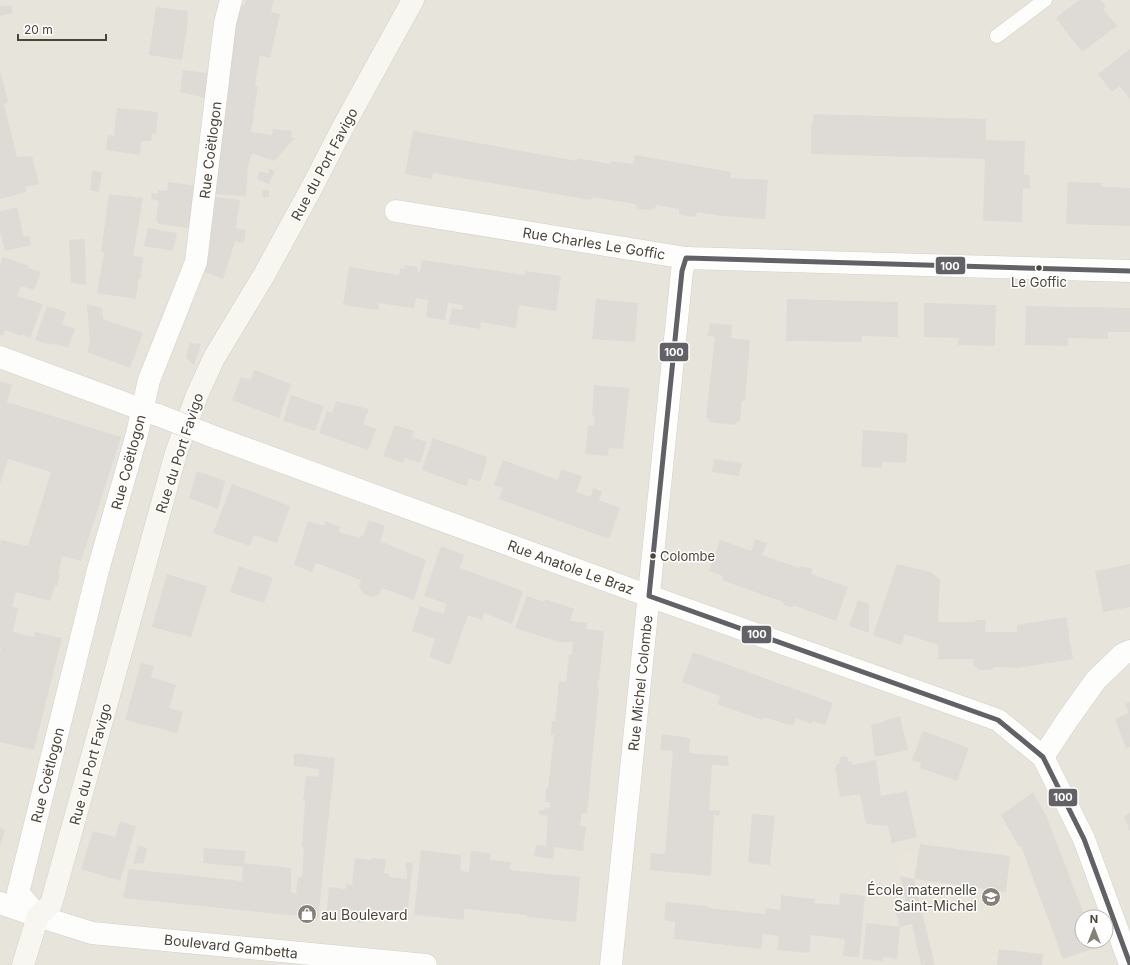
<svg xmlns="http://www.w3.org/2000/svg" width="1130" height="965" viewBox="0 0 1130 965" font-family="Inter,sans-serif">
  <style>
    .residential { fill: #e7e4dc; fill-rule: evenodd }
    .education { fill: #eae5da }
    .building { fill: #dedbd6 }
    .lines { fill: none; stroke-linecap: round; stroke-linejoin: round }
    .lane-casing { stroke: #d2d0cb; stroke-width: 15 }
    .street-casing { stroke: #d2d0cb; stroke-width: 23 }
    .secondary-casing { stroke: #d3cfc5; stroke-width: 23 }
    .lane { stroke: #fdfdfc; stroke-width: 14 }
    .street { stroke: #fdfdfc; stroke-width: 22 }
    .secondary { stroke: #f7f6f1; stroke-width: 22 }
    .street-bridge-casing { stroke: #d2d0cb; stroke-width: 23; stroke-linecap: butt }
    .street-bridge { stroke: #fdfdfc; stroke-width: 22 }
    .bus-1-casing { stroke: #fff; stroke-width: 8 }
    .bus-1 { stroke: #626165; stroke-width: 5 }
    .bus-dot { fill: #4b4439; stroke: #fff; stroke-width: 1.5 }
    .labels { text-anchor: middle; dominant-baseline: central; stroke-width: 3; stroke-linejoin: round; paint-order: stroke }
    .bus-label { font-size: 13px; fill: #4b4439; stroke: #fff }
    .street-label { font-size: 14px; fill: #4b4439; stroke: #fff }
    .poi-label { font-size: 14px; fill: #4b4439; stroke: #fff; text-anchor: end }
    .line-badge { stroke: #fff; stroke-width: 1.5 }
    .badge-label { font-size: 11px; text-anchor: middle; font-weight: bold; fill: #fff }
  </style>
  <rect width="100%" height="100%" fill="#f4f2ee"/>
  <path class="residential" d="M0 0H1130V965H0ZM1082 917H1106V941H1082Z"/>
  <polygon class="education" points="1033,792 1046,815 1085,917 1082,917 1082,941 1094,941 1096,948 1076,965 921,965 896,856 919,850 920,844 997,855 1001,815"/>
  <g class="building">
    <polygon points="246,0 274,0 271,12 280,14 270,58 260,56 255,85 258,86 251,132 272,135 273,129 292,131 291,138 295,138 274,161 252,153 248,166 246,196 214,194 228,61 241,5 245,5"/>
    <polygon points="1079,0 1101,0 1106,7 1103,9 1117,26 1082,52 1056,18"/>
    <polygon points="11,5 13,13 0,16 0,6"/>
    <polygon points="156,7 188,11 187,20 188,20 182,60 149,55"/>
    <polygon points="1130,49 1130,99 1120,86 1112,92 1098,74"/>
    <polygon points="183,70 207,73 205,98 180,92"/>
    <polygon points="0,71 8,102 4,104 17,157 32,156 39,184 25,187 27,192 0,199"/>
    <polygon points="117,108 158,112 156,134 152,133 151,141 141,141 140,155 106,150 108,135 114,136"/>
    <polygon points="814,114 986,119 986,140 1025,141 1024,175 1030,175 1030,189 1023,188 1022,222 983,221 985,159 811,154 811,131"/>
    <polygon points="413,131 577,161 577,158 610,164 610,161 633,164 635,155 731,172 730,178 768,180 765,219 722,216 697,212 696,216 693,217 680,215 679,213 679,209 656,205 655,208 651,210 638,209 635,204 592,197 591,200 433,173 432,179 405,174"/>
    <polygon points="269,168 275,171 269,184 257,179 260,171 268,174"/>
    <polygon points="92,171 102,172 99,192 90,190"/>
    <polygon points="168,182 197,186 194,207 188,228 159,224 156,219 159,201 151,199 152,193 158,194 158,190 167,191"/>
    <polygon points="1068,182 1102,183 1102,187 1130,188 1130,226 1066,224"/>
    <polygon points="263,190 269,190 269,197 262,197"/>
    <polygon points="109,194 143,198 133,256 143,257 141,278 139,278 136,299 97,293 104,253 101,252"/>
    <polygon points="214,197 240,200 236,228 246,230 244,243 235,241 223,279 205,272 209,251"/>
    <polygon points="17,207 24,237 29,236 31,245 5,251 0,231 0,211"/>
    <polygon points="148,228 177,233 173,251 144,246"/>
    <polygon points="85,239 86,285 71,283 69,240"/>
    <polygon points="3,257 29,266 28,268 41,272 34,290 21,286 17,296 43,304 30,338 22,334 22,336 5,330 3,336 0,335 0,265"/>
    <polygon points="422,260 525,275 525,271 561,276 556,311 519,305 516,328 481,322 480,329 449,324 452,308 462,310 463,305 448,303 445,320 426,317 428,300 416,298 414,308 379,303 378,310 343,305 349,267 399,275 400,268 404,269 405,265 418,267 417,271 420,272"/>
    <polygon points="596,299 638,303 635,342 592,339"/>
    <polygon points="787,299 898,302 898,337 862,336 862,342 786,341"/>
    <polygon points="924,303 996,305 995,346 958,345 959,338 924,337"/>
    <polygon points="87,304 102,308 103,319 143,333 130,368 87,352 90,343"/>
    <polygon points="47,306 66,312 62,324 75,329 68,348 52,343 51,345 35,340"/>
    <polygon points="1026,306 1130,308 1130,332 1108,332 1108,339 1068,338 1068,346 1025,345"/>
    <polygon points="710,323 732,325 731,338 750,340 745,401 742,401 740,421 737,421 736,425 709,422 710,419 706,418 715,337 708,336"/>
    <polygon points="190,343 201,344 194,365 186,358"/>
    <polygon points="254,370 291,384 279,418 232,400 241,377 251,380"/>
    <polygon points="0,381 12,385 7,402 121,437 81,561 62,556 58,574 60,574 57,586 55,585 50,601 16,592 12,607 18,608 13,632 34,637 35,632 62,638 34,750 0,742 0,652 1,648 0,648 0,545 1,540 28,546 51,472 8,459 0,484"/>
    <polygon points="594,385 629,388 623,449 609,448 608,456 585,454 588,425 594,426 595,416 592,416"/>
    <polygon points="291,395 324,406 315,431 283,421"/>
    <polygon points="336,401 369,409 363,424 376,429 368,450 319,433 327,411 332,413"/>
    <polygon points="395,425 414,431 412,437 427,442 420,463 405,458 403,463 383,456"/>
    <polygon points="863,430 908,433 906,463 882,462 882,468 861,467"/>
    <polygon points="433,438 487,457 485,466 480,482 469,478 466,486 422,470"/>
    <polygon points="714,459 742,463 739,476 712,472"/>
    <polygon points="503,460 558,480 561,469 582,476 576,492 591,497 593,488 602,491 599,500 620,508 609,539 499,499 503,488 494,485"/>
    <polygon points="197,471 225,481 218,509 189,498"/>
    <polygon points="232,484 290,506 277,543 254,535 250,546 213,533"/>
    <polygon points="369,520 385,526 380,541 426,560 414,600 382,588 379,595 371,597 363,593 359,586 361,580 316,563 312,572 294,565 308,521 324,526 326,521 340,527 339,532 360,538 361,535 363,536"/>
    <polygon points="755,539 767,543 762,555 799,568 800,566 813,569 811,574 848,587 836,621 795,606 791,607 784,605 783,602 722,580 723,576 709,571 720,540 751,551"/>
    <polygon points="441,546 464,555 460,568 523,591 512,624 484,613 482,620 468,615 450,665 429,657 435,639 412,631 420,606 443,614 447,604 424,596"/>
    <polygon points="897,564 931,572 940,580 938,622 975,622 975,620 986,620 985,632 1017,632 1017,625 1066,617 1073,659 1018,668 994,667 992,670 978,670 977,667 974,667 973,659 938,659 938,645 905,634 901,645 873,635"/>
    <polygon points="1130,564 1130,607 1103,612 1095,571"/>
    <polygon points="239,566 273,578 264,603 230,592"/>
    <polygon points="167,574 207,586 191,637 152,627"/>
    <polygon points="527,596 544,602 545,599 574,609 570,621 587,623 586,629 604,631 599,680 598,680 597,688 599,688 587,813 582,813 580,826 586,826 583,851 554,847 553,859 534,856 536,845 546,846 548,816 539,814 539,810 544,810 545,807 550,808 550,802 545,802 546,789 548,789 554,735 551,735 552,721 555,721 559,681 566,682 569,655 572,655 573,642 563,642 562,643 515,628"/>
    <polygon points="858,600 869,604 869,633 849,626"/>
    <polygon points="693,652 833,703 825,725 812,721 812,724 796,718 793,726 763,717 762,720 717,704 720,696 682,682"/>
    <polygon points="141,663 154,666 151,677 176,685 169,708 183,712 177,733 125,720"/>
    <polygon points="1130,702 1130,747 1126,748 1115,719 1129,713 1125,704"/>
    <polygon points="900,716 908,750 875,757 871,725 886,721 885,720"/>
    <polygon points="923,731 969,748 957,781 920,768 921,763 912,760"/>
    <polygon points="662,734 690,738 689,753 728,756 729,766 712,765 709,810 720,811 719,816 714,815 711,876 650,870 651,853 665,854 673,751 660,750"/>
    <polygon points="294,753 335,758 318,918 123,898 129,869 242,881 243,867 203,863 204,848 246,851 244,863 291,868 291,892 296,893 298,877 302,878 304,847 302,847 305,801 303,801 306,776 318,777 319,769 294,766"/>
    <polygon points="845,756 848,758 848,762 852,761 852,765 876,760 881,796 907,791 917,837 892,843 888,826 866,824 860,794 840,797 835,767 837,766 837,764 840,763 839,759 841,757"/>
    <polygon points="1033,792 1046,815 1085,917 1082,917 1082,941 1094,941 1096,948 1063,959 1021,846 1019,847 1001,815"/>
    <polygon points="1130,813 1130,832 1124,816"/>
    <polygon points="752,814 775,816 770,865 748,863"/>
    <polygon points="120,821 136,826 120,881 81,869 93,831 115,837"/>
    <polygon points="0,828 5,830 0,846"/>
    <polygon points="920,844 1010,856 1006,892 914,879 935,965 921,965 912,924 900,927 894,906 906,902 900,876 914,879"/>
    <polygon points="138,845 147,848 144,863 133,864"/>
    <polygon points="421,850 461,855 460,871 469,872 471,851 490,853 490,860 511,862 510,870 580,877 576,922 527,917 527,915 464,909 464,920 414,915"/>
    <polygon points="355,858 371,860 371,858 386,859 384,873 389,874 389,877 407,879 407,871 405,867 406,862 413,863 407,915 366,910 365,923 326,919 329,887 346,889 346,884 352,885"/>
    <polygon points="840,893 865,896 859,957 843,956 845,939 811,935 809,953 777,950 779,936 763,934 761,949 674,939 675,922 664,920 666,902 708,906 707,908 765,914 766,908 780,910 781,895 815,899 814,903 839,905"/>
    <polygon points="866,923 900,927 897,959 883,957 883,961 863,959"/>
    <polygon points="999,949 1043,954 1042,965 997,965"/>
  </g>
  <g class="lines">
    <defs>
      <polyline id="lane" points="997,36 1045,0"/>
      <g id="street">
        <polyline points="396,211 686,258 1130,271"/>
        <polyline points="0,357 157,415"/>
        <polyline points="217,438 649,596 998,720 1043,757 1084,839 1130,964"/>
        <polyline points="1043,757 1068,719 1096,680 1123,654 1130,651"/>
        <polyline points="0,903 38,916 92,933 426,965"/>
        <polyline points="38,916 18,893 98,570 137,434 149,380 196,262 225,23 231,0"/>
        <polyline points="611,965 682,271 686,258"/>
      </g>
      <polyline id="secondary" points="23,965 38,916 51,904 54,894 176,453 197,395 214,358 264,275 311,189 343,127 413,0"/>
    </defs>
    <use href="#lane" class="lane-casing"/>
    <use href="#street" class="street-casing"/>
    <use href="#secondary" class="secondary-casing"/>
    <use href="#lane" class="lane"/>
    <use href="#street" class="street"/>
    <use href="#secondary" class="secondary"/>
    <defs>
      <polyline id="street-bridge" points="158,415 217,438"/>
    </defs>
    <use href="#street-bridge" class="street-bridge-casing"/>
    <use href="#street-bridge" class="street-bridge"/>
    <defs>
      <polyline id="bus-1" points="1130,271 686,258 682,271 649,596 998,720 1043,757 1084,839 1130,964"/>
    </defs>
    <use href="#bus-1" class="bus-1-casing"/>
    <use href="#bus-1" class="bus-1"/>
  </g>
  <defs>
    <symbol id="school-disc" viewBox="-11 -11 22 22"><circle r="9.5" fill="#868178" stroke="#fff"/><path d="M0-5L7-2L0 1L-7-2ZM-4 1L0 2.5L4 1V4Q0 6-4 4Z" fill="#fff"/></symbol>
    <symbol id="shop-disc" viewBox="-11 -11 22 22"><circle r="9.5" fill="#868178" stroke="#fff"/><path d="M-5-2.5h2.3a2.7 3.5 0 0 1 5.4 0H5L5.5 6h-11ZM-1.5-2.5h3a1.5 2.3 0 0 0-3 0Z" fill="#fff"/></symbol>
  </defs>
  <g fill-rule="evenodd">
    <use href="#school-disc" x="980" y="886" width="22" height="22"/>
    <use href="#shop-disc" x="296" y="903" width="22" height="22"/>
  </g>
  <g class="bus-dot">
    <circle cx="1039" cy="268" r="3.5"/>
    <circle cx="653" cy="556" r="3.5"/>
  </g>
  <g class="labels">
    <g class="bus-label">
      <text x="1039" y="282">Le Goffic</text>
      <text x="660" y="556" text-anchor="start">Colombe</text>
    </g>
    <g class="street-label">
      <text transform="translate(210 150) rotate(-83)">Rue Coëtlogon</text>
      <text transform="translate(324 164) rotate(-62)">Rue du Port Favigo</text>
      <text transform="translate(594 243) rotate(9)">Rue Charles Le Goffic</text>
      <text transform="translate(179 453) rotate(-72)">Rue du Port Favigo</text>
      <text transform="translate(128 462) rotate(-75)">Rue Coëtlogon</text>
      <text transform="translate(571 567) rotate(20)">Rue Anatole Le Braz</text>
      <text transform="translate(640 683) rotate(-84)">Rue Michel Colombe</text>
      <text transform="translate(90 764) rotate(-75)">Rue du Port Favigo</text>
      <text transform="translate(47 775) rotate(-76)">Rue Coëtlogon</text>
      <text transform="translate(231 946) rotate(6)">Boulevard Gambetta</text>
    </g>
    <g class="poi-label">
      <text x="977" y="889">École maternelle<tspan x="977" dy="16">Saint-Michel</tspan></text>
      <text x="321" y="914" text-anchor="start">au Boulevard</text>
    </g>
  </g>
  <g class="line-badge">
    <rect x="935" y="256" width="31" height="19" rx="4" fill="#626165"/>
    <rect x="659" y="342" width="30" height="20" rx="4" fill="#626165"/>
    <rect x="741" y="625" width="31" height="19" rx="4" fill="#626165"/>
    <rect x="1048" y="788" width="30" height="19" rx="4" fill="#626165"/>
  </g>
  <g class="badge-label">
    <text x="950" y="270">100</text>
    <text x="674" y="356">100</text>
    <text x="757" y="638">100</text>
    <text x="1063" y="801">100</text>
  </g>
  <g transform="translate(1094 929)"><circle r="19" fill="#ffffff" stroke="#b7b4b0"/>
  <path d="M0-3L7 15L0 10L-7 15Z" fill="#868178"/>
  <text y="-6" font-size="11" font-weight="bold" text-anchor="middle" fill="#4b4439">N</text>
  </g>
  <path d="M18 34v6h88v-6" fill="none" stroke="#4b4439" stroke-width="2"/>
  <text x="24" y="34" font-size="12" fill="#4b4439" stroke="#ffffff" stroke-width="3" paint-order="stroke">20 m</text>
</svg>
